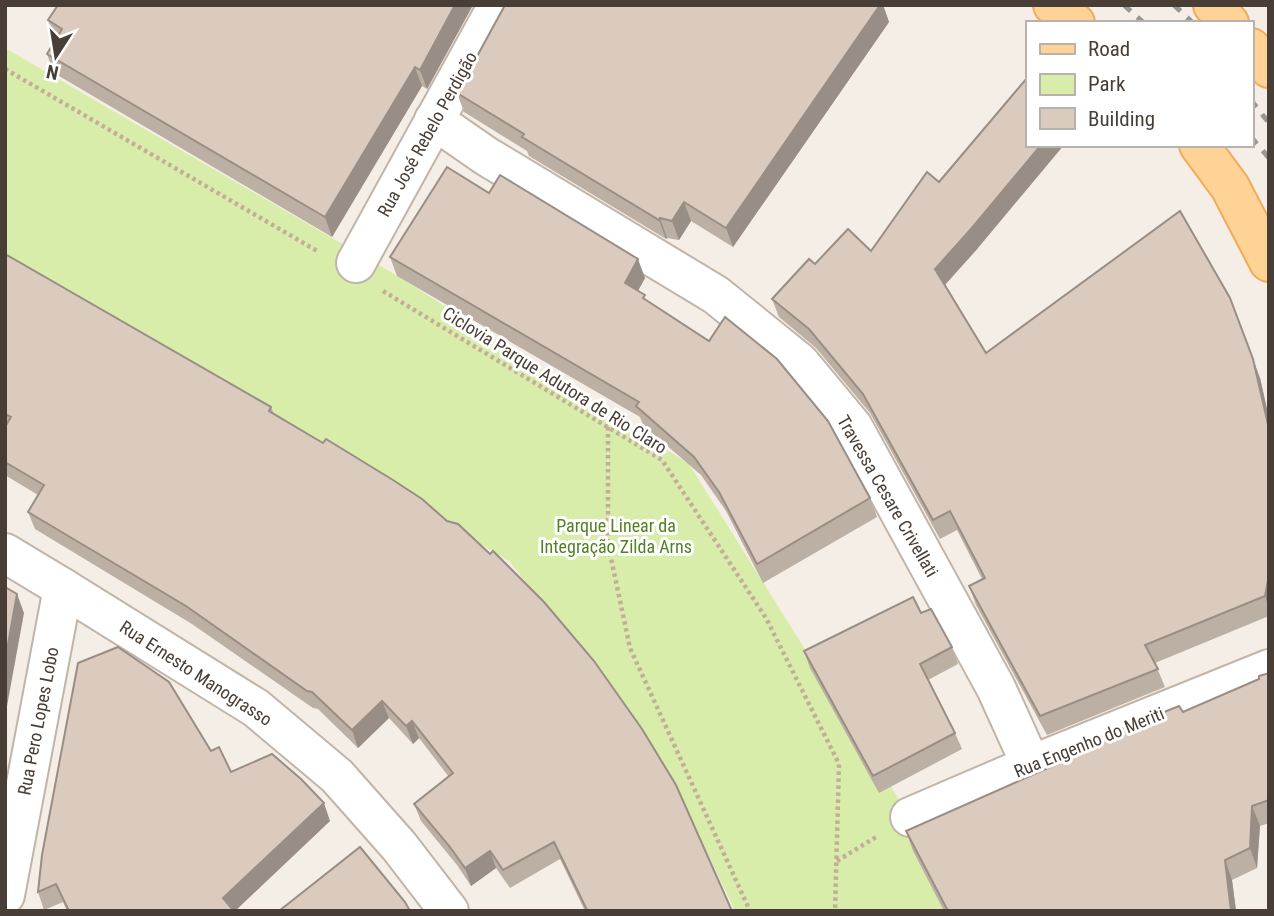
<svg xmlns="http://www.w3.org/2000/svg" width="1274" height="916" viewBox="0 0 1274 916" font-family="'Roboto Condensed',sans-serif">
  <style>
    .green { fill: #d9edab }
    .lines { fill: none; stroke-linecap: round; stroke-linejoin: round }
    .minor-casing { stroke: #c1b5a8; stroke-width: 42 }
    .major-casing { stroke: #efad5a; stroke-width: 42 }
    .path { stroke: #c4ae98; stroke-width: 4.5; stroke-dasharray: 3.5 3.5; stroke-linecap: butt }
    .minor { stroke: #fff; stroke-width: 38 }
    .major { stroke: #ffd295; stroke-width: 38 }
    .rail { stroke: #979797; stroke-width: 5; stroke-dasharray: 9 9; stroke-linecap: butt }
    .wall { fill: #bcafa3 }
    .shaded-wall { fill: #998e85 }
    .building { fill: #dbcbbe; stroke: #998e85; stroke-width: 2 }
    .labels { text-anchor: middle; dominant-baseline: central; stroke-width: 6; stroke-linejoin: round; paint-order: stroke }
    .street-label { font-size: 18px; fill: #493e35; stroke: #fff }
    .park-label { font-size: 18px; fill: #538022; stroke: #fff }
  </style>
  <rect width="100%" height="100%" fill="#f5eee7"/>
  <polygon class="green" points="5,48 401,278 689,464 910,817 955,911 735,911 691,819 624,707 509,561 5,262"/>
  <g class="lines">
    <defs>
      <g id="minor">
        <polyline points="434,120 486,156 716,295 799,362 853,427 996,688 1031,765"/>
        <polyline points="356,263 498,5"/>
        <polyline points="5,553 63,588 256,708 337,776 399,846 449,911"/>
        <polyline points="910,817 1031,765 1269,669"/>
        <polyline points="5,895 63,588"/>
      </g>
      <g id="major">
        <polyline points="1053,5 1075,23"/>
        <polyline points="1213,5 1229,23"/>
        <polyline points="1251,48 1269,68"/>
        <polyline points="1199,145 1230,187 1269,262"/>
      </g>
    </defs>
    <use href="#minor" class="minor-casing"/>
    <use href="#major" class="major-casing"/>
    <g class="path">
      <polyline points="5,69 319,252"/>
      <polyline points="383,291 662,460 766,618 839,764 835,911"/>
      <polyline points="608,427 608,544 630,648 750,911"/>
      <polyline points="837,861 876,837"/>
    </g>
    <use href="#minor" class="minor"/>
    <use href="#major" class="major"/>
    <g class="rail">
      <polyline points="1124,5 1144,23"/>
      <polyline points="1174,5 1193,23"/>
      <polyline points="1251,100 1269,123"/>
      <polyline points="1251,137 1269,158"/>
    </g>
  </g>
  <g class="wall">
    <polygon points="58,5 473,5 427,89 422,86 332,237 54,73 47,54 55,40 48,20"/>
    <polygon points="505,5 883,5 889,22 733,247 691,221 679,240 667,238 666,239 529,156 527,151 464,112 457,93"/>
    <polygon points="489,193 645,278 638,291 647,301 870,498 877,517 763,583 726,511 701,475 643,425 640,417 397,276 390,257"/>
    <polygon points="978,248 945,285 986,353 1260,378 1269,418 1269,616 1155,663 1165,687 1047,735 976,605 969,586 982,579 957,530 940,539 870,413 816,348 779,317 772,299 815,264 871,251"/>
    <polygon points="5,254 271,407 274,414 732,911 585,911 560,859 510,888 496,868 471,886 457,865 421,821 414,804 449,777 419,738 413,744 389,718 358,748 318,709 313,708 192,624 35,529 28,512 38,495 5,475"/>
    <polygon points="921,613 952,647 958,664 928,680 955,733 962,749 879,793 810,668 804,651"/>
    <polygon points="1269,673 1269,823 1260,826 1257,868 1232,880 1236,911 944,911 913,851 906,831 1063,761 1060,754 1183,712 1259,679"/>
    <polygon points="211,751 231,772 330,821 235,911 67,911 63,902 44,910 38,892"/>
  </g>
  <g class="shaded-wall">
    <polygon points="455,5 473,5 427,89 420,70"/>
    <polygon points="880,5 883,5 889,22 733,247 726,228"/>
    <polygon points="415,67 422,86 332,237 325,217"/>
    <polygon points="1041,145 1064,145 978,248 942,288 935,269"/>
    <polygon points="684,202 691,221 679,240 672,221"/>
    <polygon points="660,218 667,238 666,239 659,220"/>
    <polygon points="638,259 645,278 632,301 625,283"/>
    <polygon points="1253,359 1260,378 1269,418 1269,429"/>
    <polygon points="1269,575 1269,608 1265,596"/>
    <polygon points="17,594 24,613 5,717 5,661"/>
    <polygon points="382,701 389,718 358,748 352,730"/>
    <polygon points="412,721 419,738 413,744 406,726"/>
    <polygon points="324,803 330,821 235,911 223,898"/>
    <polygon points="1252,806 1260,826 1257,868 1250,848"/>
    <polygon points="490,851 496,868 471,886 465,868"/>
    <polygon points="1225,860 1232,880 1236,911 1231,911"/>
  </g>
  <g class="building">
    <polygon points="58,5 455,5 420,70 415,67 325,217 47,54 62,29 48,20"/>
    <polygon points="505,5 880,5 726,228 684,202 672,221 660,218 659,220 522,137 524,134 457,93"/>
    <polygon points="1027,78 1027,145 1041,145 971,229 935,269 986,353 1180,211 1230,298 1253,359 1269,429 1269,575 1265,596 1145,645 1158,669 1040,716 969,586 985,578 950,511 933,520 863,394 809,329 772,299 809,259 815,264 848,229 871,251 927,172 939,182"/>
    <polygon points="447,167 489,193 500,175 638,259 625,283 645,295 643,298 709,341 725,317 777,359 828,421 870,498 757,564 719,492 694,457 636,406 639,402 390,257"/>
    <polygon points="5,254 271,407 269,411 323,443 326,439 393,480 422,499 447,521 458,524 490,554 493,551 544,602 594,661 642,729 676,785 732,911 586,911 587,910 554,842 503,870 490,851 465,868 450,847 414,804 453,773 412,721 406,726 382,701 352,730 312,692 307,691 186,606 28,512 44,485 5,462 5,427 11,417 5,414"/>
    <polygon points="5,587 17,594 5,661"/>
    <polygon points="913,597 921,613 931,609 952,647 920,664 955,733 873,776 804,651"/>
    <polygon points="118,647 169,682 211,751 219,747 231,772 272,754 301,779 324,803 223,898 234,911 69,911 56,884 38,892 42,855 78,663"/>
    <polygon points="1269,673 1269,800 1252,806 1250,848 1225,860 1231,911 948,911 906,831 1064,761 1060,754 1179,706 1183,712 1259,679 1259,676"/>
    <polygon points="360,847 405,902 410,911 279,911"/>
  </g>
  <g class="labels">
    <g class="street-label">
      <text transform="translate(427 134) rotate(-61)">Rua José Rebelo Perdigão</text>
      <text transform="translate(555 380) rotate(32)">Ciclovia Parque Adutora de Rio Claro</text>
      <text transform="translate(888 496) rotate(60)">Travessa Cesare Crivellati</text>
      <text transform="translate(196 673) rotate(33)">Rua Ernesto Manograsso</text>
      <text transform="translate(38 721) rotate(-79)">Rua Pero Lopes Lobo</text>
      <text transform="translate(1089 742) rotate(-22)">Rua Engenho do Meriti</text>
    </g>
    <g class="park-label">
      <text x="616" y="525">Parque Linear da<tspan x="616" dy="21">Integração Zilda Arns</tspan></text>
    </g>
  </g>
  <rect width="1274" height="916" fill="none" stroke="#493e35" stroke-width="14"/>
  <rect x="1026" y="21" width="228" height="126" fill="#ffffff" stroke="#b6b2ae" stroke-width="2"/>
  <rect x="1040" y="44" width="35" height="10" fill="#ffd295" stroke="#b6b2ae" stroke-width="2"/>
  <text x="1088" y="56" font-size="21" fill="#493e35">Road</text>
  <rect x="1040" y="74" width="35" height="21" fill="#d9edab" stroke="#b6b2ae" stroke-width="2"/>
  <text x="1088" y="91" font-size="21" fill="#493e35">Park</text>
  <rect x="1040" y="108" width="35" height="21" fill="#dbcbbe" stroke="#b6b2ae" stroke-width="2"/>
  <text x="1088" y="126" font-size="21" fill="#493e35">Building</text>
  <g transform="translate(56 56) rotate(192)" stroke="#ffffff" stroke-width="5" paint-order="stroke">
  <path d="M0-5L12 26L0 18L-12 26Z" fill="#493e35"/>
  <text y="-10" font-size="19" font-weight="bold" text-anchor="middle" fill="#493e35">N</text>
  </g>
</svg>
